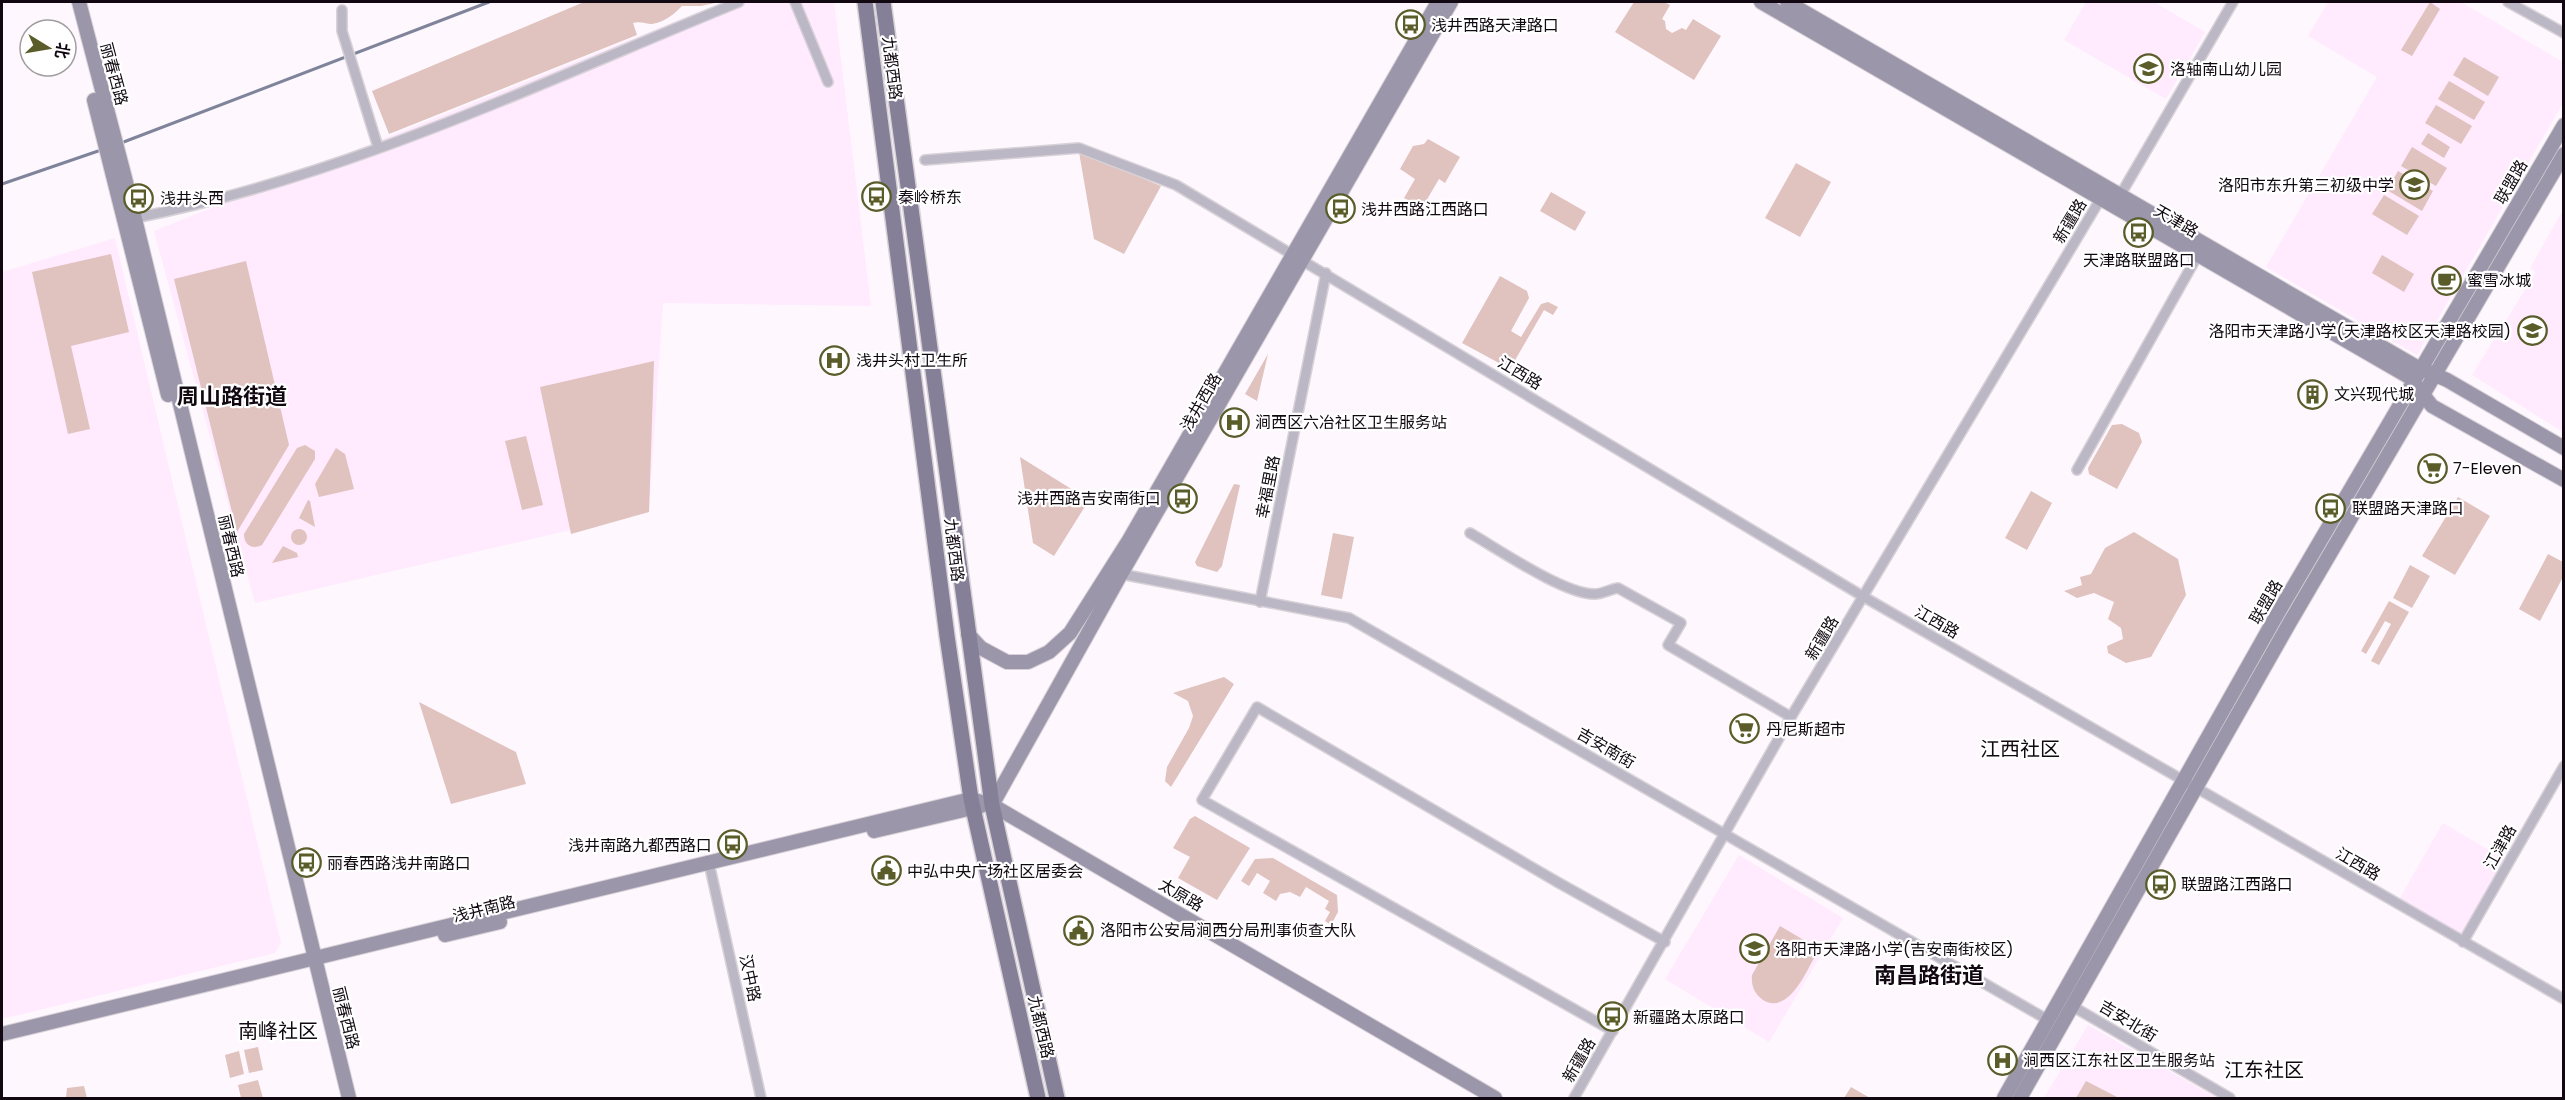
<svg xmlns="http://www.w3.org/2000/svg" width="2565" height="1100" viewBox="0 0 2565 1100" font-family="Poppins,'Noto Sans SC',sans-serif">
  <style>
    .built { fill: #ffeafe }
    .green { fill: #e0c2bf }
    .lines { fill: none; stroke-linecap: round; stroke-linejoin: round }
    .stream { stroke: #7f849b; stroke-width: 3 }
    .street-casing { stroke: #d8d2d8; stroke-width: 12 }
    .secondary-casing { stroke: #d8d2d8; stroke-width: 16 }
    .primary-casing { stroke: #d8d2d8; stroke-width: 18 }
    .street { stroke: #bbb7c5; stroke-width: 9 }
    .secondary { stroke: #9c96aa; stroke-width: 14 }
    .primary { stroke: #857f97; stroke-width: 15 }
    .labels { text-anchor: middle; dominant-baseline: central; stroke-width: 4.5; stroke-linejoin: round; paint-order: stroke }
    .poi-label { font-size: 16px; fill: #110811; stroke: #fff; text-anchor: start }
    .street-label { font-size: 16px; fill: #110811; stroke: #fff }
    .quarter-label { font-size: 20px; fill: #110811; stroke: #fff }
    .district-label { font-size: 22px; font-weight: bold; fill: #110811; stroke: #fff }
  </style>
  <rect width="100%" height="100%" fill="#fef8fe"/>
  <g class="built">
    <polygon points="724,2 834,2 871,306 663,303 649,512 255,603 154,231"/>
    <polygon points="2086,2 2154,2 2205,32 2166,99 2064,40"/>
    <polygon points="2328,2 2461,2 2563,62 2563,103 2417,355 2266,267 2377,77 2308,36"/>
    <polygon points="2563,210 2563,432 2472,375 2536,272 2530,268"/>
    <polygon points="115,238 281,943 275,953 2,1019 2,272"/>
    <polygon points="2443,823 2509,862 2463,942 2397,903"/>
    <polygon points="1739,855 1843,918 1769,1042 1665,979"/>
    <polygon points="2088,1025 2217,1098 2044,1098"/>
  </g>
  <g class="green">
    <path d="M584 2H720L701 6H682C674 14 665 22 652 24 645 24 641 21 633 23L637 35 389 134 372 91Z"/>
    <polygon points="1634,2 1664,2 1670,5 1662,19 1665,21 1666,29 1672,33 1682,28 1686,30 1693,19 1721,36 1694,80 1615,32"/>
    <polygon points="2430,2 2440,9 2412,56 2401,50"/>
    <polygon points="2464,57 2499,77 2488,96 2453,75"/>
    <polygon points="2449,81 2485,102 2474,120 2438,99"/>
    <polygon points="2436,105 2472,126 2461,144 2425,123"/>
    <polygon points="2428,133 2450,147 2444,158 2421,144"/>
    <polygon points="1428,139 1460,157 1445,183 1439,179 1422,208 1404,198 1415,179 1400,169 1413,146 1424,144"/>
    <polygon points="2412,147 2447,168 2436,186 2401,166"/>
    <polygon points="1079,152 1161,186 1124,254 1094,239"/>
    <polygon points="1796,163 1831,182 1800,237 1765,218"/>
    <polygon points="2398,171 2433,191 2422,211 2387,190"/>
    <polygon points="1551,192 1586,212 1575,231 1540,211"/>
    <polygon points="2384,195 2419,216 2407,235 2372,214"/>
    <polygon points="111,254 129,332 71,346 90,429 68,434 32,272"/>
    <polygon points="2382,255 2414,274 2404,292 2372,273"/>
    <polygon points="246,261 289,445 237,532 174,279"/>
    <polygon points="1500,276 1527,291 1529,298 1511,331 1521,337 1541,304 1548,302 1558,307 1553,315 1544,310 1510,369 1462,343"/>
    <polygon points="1268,354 1257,401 1245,394"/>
    <polygon points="654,361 649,512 571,534 540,387"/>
    <polygon points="2122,424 2139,433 2142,442 2117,489 2089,474 2088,468 2112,425"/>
    <polygon points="526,436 543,505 522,510 505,441"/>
    <path d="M305 445 315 451V459L262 545C252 550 244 545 244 534L297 448Z"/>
    <polygon points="336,448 345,454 354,489 319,497 315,484"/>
    <polygon points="1020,457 1089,500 1054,556 1033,543"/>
    <polygon points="1234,484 1240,485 1222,566 1217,572 1197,566 1195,562"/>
    <polygon points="2031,491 2052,503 2027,550 2005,538"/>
    <polygon points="2458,497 2490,516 2455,575 2422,556"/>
    <polygon points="308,500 310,501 315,527 299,518"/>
    <circle cx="299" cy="537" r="8"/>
    <polygon points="2134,532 2178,559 2186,595 2151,657 2126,663 2108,653 2107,646 2123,639 2121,628 2108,619 2114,602 2094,593 2077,598 2064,591 2082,585 2080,577 2091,574 2105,548"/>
    <polygon points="1333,533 1354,537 1342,599 1321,595"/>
    <polygon points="283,546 297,553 298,557 272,563"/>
    <polygon points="2548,554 2563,562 2563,577 2540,621 2519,609"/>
    <polygon points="2410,565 2430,576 2412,608 2393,598"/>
    <polygon points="2389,601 2409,612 2379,665 2371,661 2391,624 2385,621 2366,654 2361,651"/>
    <polygon points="1224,677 1234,684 1171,787 1165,781 1167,767 1189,728 1193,716 1188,701 1173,693"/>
    <polygon points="419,702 516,752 526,784 451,804"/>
    <polygon points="1195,816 1250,848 1217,900 1178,878 1190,857 1173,848 1190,819"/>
    <polygon points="1273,858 1337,895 1338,912 1331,925 1325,921 1330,912 1325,909 1329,901 1306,887 1300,897 1290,892 1280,894 1276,901 1263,893 1270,881 1257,873 1249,886 1241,881 1255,859"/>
    <path d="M1780 926 1819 949C1808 967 1790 1016 1763 1000 1754 994 1751 985 1752 975Z"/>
    <polygon points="258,1047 263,1070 249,1073 244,1050"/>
    <polygon points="239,1051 244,1074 230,1078 225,1055"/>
    <polygon points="258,1080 263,1098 241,1098 238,1085"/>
    <polygon points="2086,1081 2119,1098 2076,1098"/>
    <polygon points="84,1086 87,1098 66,1098 67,1088"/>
    <polygon points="1851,1087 1870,1098 1844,1098"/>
  </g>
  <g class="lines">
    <g class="stream">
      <polyline points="121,143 489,2"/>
      <polyline points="2,184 104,149"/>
    </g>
    <defs>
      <g id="street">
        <polyline points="795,2 828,82"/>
        <polyline points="2508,2 2564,33"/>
        <polyline points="342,10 342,31 378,147"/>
        <polyline points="925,160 1079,148 1176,185 1864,597 2564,999"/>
        <polyline points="2118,199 2233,2"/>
        <path d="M135 218C345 177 542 82 739 2"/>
        <polyline points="2077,470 2199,253"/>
        <path d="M1470 533C1498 549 1565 595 1595 594 1602 594 1611 589 1618 588L1681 623 1668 645 1791 717"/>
        <polyline points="1121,574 1349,618 2048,1020"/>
        <polyline points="1260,602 1326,273"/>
        <polyline points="709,863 761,1098"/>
        <polyline points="2463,942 2564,766"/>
        <polyline points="2072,1006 2230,1098"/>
        <polyline points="1613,1031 1202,800 1257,707 1559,883 1665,942"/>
        <polyline points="1574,1098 1791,717 2101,198"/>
      </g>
      <g id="secondary">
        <polyline points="79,2 125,178 349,1098"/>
        <polyline points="1761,2 2409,377 2432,406 2564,480"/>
        <polyline points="1787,2 2415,366 2447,380 2564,448"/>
        <polyline points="94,100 168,395"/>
        <polyline points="968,634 981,648 1007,662 1028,662 1049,652 1070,633 1129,540 1438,2"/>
        <polyline points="992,805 1121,574 1451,2"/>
        <polyline points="874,831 981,806"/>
        <polyline points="445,935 500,922"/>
        <polyline points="2,1034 971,799 992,805 1495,1098"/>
        <polyline points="2004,1098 2278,613 2564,125"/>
        <polyline points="2020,1098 2290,622 2564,154"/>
      </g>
      <g id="primary">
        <polyline points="865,2 947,636 971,799 1038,1098"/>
        <polyline points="883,2 992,805 1057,1098"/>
      </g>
    </defs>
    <use href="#street" class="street-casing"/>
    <use href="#secondary" class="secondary-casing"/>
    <use href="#primary" class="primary-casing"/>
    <use href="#street" class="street"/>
    <use href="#secondary" class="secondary"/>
    <use href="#primary" class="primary"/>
  </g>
  <defs>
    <symbol id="bus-ring" viewBox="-11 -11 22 22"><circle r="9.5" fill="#fff" stroke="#5a5c29" stroke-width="1.5"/><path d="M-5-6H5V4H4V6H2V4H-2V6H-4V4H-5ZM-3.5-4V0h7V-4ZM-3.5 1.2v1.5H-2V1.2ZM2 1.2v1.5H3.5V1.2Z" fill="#5a5c29"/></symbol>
    <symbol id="school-ring" viewBox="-11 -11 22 22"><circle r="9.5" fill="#fff" stroke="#5a5c29" stroke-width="1.5"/><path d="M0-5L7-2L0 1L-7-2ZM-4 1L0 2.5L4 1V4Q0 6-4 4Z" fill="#5a5c29"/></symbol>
    <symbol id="cafe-ring" viewBox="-11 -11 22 22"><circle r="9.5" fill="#fff" stroke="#5a5c29" stroke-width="1.5"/><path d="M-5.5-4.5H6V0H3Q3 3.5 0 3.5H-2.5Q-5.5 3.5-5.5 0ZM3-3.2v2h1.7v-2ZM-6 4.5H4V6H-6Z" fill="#5a5c29"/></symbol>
    <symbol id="hospital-ring" viewBox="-11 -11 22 22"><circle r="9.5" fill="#fff" stroke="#5a5c29" stroke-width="1.5"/><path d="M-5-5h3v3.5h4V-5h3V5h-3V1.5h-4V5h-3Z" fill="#5a5c29"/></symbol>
    <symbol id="building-ring" viewBox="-11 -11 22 22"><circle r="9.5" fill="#fff" stroke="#5a5c29" stroke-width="1.5"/><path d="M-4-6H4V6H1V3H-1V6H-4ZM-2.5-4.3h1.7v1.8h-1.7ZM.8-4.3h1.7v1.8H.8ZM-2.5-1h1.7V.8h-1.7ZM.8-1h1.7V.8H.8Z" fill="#5a5c29"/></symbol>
    <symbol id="supermarket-ring" viewBox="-11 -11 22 22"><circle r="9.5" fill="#fff" stroke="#5a5c29" stroke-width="1.5"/><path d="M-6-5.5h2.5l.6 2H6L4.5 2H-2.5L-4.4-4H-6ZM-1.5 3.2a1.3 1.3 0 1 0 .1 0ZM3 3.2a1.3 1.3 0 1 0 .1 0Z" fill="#5a5c29"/></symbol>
    <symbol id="civic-ring" viewBox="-11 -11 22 22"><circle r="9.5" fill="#fff" stroke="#5a5c29" stroke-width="1.5"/><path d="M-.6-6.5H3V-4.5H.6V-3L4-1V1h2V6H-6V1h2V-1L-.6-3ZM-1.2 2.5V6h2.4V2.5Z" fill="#5a5c29"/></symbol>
  </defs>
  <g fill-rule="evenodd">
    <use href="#bus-ring" x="1394" y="8" width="33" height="33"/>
    <use href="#school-ring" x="2132" y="52" width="33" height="33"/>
    <use href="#school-ring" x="2398" y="168" width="33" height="33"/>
    <use href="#bus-ring" x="860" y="180" width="33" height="33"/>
    <use href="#bus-ring" x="122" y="182" width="33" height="33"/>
    <use href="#bus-ring" x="1324" y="192" width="33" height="33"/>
    <use href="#bus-ring" x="2122" y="216" width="33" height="33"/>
    <use href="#cafe-ring" x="2430" y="264" width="33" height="33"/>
    <use href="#school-ring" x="2516" y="314" width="33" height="33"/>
    <use href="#hospital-ring" x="818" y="344" width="33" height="33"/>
    <use href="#building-ring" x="2296" y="378" width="33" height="33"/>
    <use href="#hospital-ring" x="1218" y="406" width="33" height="33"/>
    <use href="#supermarket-ring" x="2416" y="452" width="33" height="33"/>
    <use href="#bus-ring" x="1166" y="482" width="33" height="33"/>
    <use href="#bus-ring" x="2314" y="492" width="33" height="33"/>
    <use href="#supermarket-ring" x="1728" y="712" width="33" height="33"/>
    <use href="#bus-ring" x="716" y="828" width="33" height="33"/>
    <use href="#bus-ring" x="290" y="846" width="33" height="33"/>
    <use href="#civic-ring" x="870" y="854" width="33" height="33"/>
    <use href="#bus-ring" x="2144" y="868" width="33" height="33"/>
    <use href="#civic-ring" x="1062" y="914" width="33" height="33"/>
    <use href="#school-ring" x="1738" y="932" width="33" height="33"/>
    <use href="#bus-ring" x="1596" y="1000" width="33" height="33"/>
    <use href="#hospital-ring" x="1986" y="1044" width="33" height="33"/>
  </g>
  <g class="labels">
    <g class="poi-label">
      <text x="1431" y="25">浅井西路天津路口</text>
      <text x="2170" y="69">洛轴南山幼儿园</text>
      <text x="2394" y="185" text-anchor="end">洛阳市东升第三初级中学</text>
      <text x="898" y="197">秦岭桥东</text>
      <text x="160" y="198">浅井头西</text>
      <text x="1361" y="209">浅井西路江西路口</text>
      <text x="2139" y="260" text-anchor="middle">天津路联盟路口</text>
      <text x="2467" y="280">蜜雪冰城</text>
      <text x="2511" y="331" text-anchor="end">洛阳市天津路小学(天津路校区天津路校园)</text>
      <text x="856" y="360">浅井头村卫生所</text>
      <text x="2334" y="394">文兴现代城</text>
      <text x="1255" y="422">涧西区六冶社区卫生服务站</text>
      <text x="2453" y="468">7-Eleven</text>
      <text x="1161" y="498" text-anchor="end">浅井西路吉安南街口</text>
      <text x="2352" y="508">联盟路天津路口</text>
      <text x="1766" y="729">丹尼斯超市</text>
      <text x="712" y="845" text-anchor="end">浅井南路九都西路口</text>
      <text x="327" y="863">丽春西路浅井南路口</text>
      <text x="907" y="871">中弘中央广场社区居委会</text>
      <text x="2181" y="884">联盟路江西路口</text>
      <text x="1100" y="930">洛阳市公安局涧西分局刑事侦查大队</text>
      <text x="1775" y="949">洛阳市天津路小学(吉安南街校区)</text>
      <text x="1633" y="1017">新疆路太原路口</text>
      <text x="2023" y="1060">涧西区江东社区卫生服务站</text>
    </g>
    <g class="street-label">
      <text transform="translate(892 68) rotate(83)">九都西路</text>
      <text transform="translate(114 74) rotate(75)">丽春西路</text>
      <text transform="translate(2511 182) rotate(-60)">联盟路</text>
      <text transform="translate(2070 221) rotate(-59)">新疆路</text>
      <text transform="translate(2176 221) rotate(30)">天津路</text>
      <text transform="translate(1520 373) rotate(31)">江西路</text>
      <text transform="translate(1201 402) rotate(-60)">浅井西路</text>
      <text transform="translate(1268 487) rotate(-79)">幸福里路</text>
      <text transform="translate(231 546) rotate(77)">丽春西路</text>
      <text transform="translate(954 550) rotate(83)">九都西路</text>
      <text transform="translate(2266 602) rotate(-60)">联盟路</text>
      <text transform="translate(1937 622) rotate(30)">江西路</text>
      <text transform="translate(1822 638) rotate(-59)">新疆路</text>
      <text transform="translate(1606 748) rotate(30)">吉安南街</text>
      <text transform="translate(2500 847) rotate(-61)">江津路</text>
      <text transform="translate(2358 864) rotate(30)">江西路</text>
      <text transform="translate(1181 895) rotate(30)">太原路</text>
      <text transform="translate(484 909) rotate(-14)">浅井南路</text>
      <text transform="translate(750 978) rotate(78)">汉中路</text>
      <text transform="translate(346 1018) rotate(76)">丽春西路</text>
      <text transform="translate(2128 1021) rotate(31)">吉安北街</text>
      <text transform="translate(1041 1027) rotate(77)">九都西路</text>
      <text transform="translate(1579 1060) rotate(-60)">新疆路</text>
    </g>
    <g class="quarter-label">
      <text x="2020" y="749">江西社区</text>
      <text x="278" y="1031">南峰社区</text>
      <text x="2264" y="1070">江东社区</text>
    </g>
    <g class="district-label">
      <text x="232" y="396">周山路街道</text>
      <text x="1929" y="975">南昌路街道</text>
    </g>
  </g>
  <rect width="2565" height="1100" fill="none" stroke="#110811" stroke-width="6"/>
  <g transform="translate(48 48) rotate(101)"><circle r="28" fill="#ffffff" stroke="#a09ca0" stroke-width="1.5"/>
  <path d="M0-4.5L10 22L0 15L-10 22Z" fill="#5a5c29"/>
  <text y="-9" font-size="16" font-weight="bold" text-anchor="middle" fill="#110811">北</text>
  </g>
</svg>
